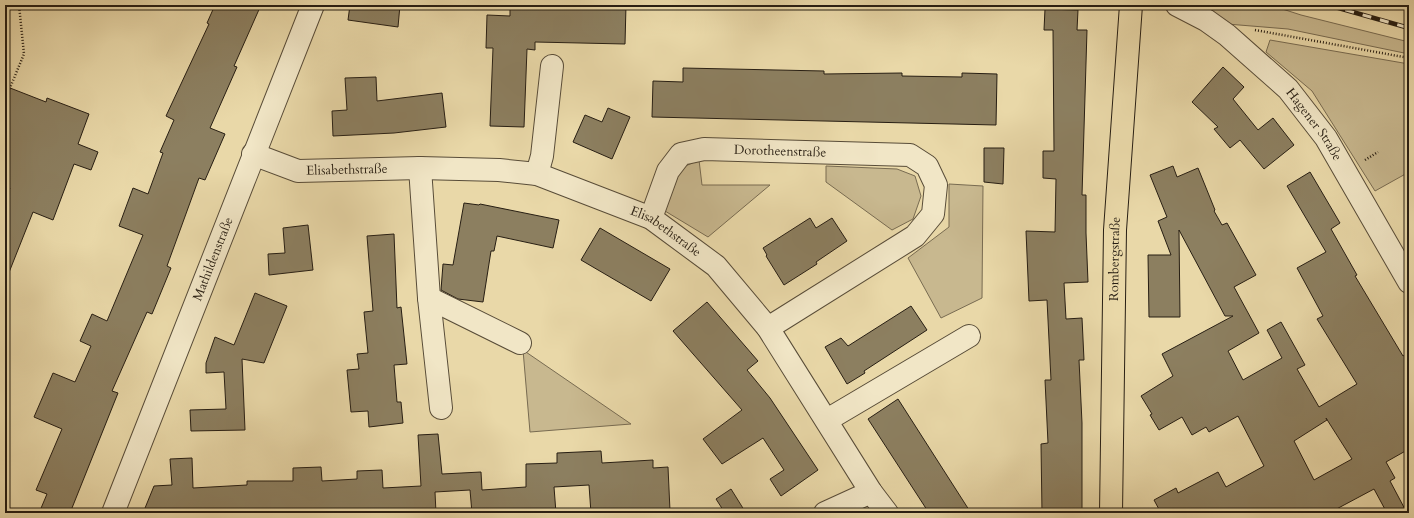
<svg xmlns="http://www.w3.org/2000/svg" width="1414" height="518" viewBox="0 0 1414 518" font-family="Cardo,serif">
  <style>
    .green { fill: #c8b88f; stroke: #786b51 }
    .building { fill: #8c7f60; stroke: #271e13; fill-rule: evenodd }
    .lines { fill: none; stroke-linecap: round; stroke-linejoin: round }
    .minor-casing { stroke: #584c38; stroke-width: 24 }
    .major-casing { stroke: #271e13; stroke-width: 24 }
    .path { stroke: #271e13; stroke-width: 2.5; stroke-dasharray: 1 2; stroke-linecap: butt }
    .minor { stroke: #f1e6c6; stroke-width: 22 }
    .major { stroke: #e9d8a8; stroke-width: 22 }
    .rail-casing { stroke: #271e13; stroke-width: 4.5 }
    .rail { stroke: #f1e6c6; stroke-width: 3; stroke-dasharray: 9; stroke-linecap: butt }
    .labels { text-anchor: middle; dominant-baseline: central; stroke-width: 3.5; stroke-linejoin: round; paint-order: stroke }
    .street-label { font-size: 13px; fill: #271e13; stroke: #f1e6c6 }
  </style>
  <rect width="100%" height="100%" fill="#e9d8a8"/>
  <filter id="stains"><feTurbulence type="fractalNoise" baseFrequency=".005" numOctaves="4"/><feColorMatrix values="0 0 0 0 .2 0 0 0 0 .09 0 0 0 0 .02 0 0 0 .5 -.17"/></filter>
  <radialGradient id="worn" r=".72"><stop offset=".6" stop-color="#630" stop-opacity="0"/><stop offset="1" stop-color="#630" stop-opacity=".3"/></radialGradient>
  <g class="green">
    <polygon points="1198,5 1270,5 1301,15 1409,42 1409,54 1288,29 1227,24"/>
    <polygon points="1270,40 1409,64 1409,172 1375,191 1312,91 1266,52"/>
    <polygon points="699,160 702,185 770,185 708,237 665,211 681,168"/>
    <polygon points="826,166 897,169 915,176 921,196 913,219 892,230 826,182"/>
    <polygon points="949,184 983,186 982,298 941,318 908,258 949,227"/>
    <polygon points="523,350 631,424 530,432"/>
  </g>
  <g class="building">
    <polygon points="215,5 261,5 234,66 237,67 210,128 225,134 205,180 199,178 167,266 171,268 152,314 147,312 112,391 118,393 70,513 39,513 47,494 36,490 62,429 34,417 53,373 75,382 91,346 80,341 92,314 107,321 143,235 119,226 133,188 148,194 163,153 160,152 174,120 166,116 209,24 207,23"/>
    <polygon points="350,5 400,5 398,27 348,20"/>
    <polygon points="510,5 594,7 594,5 626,5 625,44 535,42 535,50 527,49 524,127 490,126 493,48 486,48 487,15 510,16"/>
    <polygon points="1045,9 1078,10 1077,30 1087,30 1082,195 1086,195 1086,233 1088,282 1064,283 1066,319 1082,318 1084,360 1079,360 1082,423 1082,513 1042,513 1041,444 1048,443 1045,380 1051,380 1047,300 1029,301 1026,231 1055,232 1056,179 1043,178 1043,151 1054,151 1053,30 1044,30"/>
    <polygon points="1223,67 1244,87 1233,99 1258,130 1273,118 1294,145 1264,169 1240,140 1230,148 1214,129 1218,127 1192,102"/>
    <polygon points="683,68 824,71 824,74 902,73 902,76 962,77 962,73 997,74 996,125 652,117 653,81 683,82"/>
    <polygon points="376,77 377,101 442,93 446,127 394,133 333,136 332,111 347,110 345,78"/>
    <polygon points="5,86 46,102 47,98 89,114 78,144 98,152 91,170 74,164 53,220 33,212 6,280 5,201 10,188 5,187"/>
    <polygon points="608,108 630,117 612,159 573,142 585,115 602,122"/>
    <polygon points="984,148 1004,148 1003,184 984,182"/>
    <path d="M1173 166 1177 177 1198 168 1215 210 1214 211 1222 225 1227 223 1256 275 1234 287 1259 333 1228 351 1243 380 1282 358 1267 330 1281 322 1305 365 1297 369 1319 407 1357 384 1317 319 1323 316 1297 268 1326 252 1287 186 1310 172 1340 223 1331 229 1357 275 1355 276 1403 356 1409 352V449L1386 462 1395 478 1390 481 1407 513H1387L1374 489 1329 513H1161L1154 500 1176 488 1178 493 1218 472 1226 487 1264 466 1238 416 1209 432 1206 427 1192 435 1182 417 1159 430 1150 415 1152 414 1141 396 1173 376 1162 354 1233 316H1225L1179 230 1180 317H1149L1148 255H1171L1158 221 1167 217 1150 175ZM1326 418 1352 459 1314 480 1294 441 1327 420Z"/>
    <polygon points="464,203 479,205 480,204 559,220 553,248 497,236 494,251 491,251 483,302 458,299 441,290 443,264 453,265"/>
    <polygon points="810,218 816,228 832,218 847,241 816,262 817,264 784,285 766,256 767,255 763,248"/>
    <polygon points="308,225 313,270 269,275 268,254 285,253 283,228"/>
    <polygon points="600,228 670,269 651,301 581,260"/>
    <polygon points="394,234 397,308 401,307 407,364 394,365 397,402 401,402 403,423 369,427 368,411 351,412 347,370 359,369 357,354 368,353 364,312 373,311 367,236"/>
    <polygon points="255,293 287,306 264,363 242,359 245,430 191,431 190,410 226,409 224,372 206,373 206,363 215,337 234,345"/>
    <polygon points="707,302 758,361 747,370 770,398 818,470 781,496 770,479 784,470 763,438 722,464 703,439 742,410 673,331"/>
    <polygon points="911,306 927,330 864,371 865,373 847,384 825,347 841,338 848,346"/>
    <polygon points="898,399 971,513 929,513 916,493 868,419"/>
    <polygon points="438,434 442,474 481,472 482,490 526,487 526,464 557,463 557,453 601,451 602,463 653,460 653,468 668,467 670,511 591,513 589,485 554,487 556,513 472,513 470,490 435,492 436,513 143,513 154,486 172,485 170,459 192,458 193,488 247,485 247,481 293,481 293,468 321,467 322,481 357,479 357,471 382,470 383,488 421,486 418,435"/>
    <polygon points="731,489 746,513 725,513 716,499"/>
  </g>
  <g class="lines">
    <defs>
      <g id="minor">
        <path id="s1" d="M1177 5 1206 20 1227 35 1288 89 1326 138 1409 282"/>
        <path id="s2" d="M253 154 298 171 420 168 499 170 537 174 651 218 716 266 768 328 871 492 887 513"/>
        <polyline points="420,168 429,298 441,408"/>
        <polyline points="537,174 542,156 552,66"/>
        <path id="s3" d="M651 218 668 171 681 154 704 149 910 155 927 166 936 185 933 214 915 236 768 328"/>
        <polyline points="429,298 520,343"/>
        <polyline points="827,420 969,336"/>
        <path id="s4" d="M113 513 313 5"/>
        <polyline points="825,513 871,492"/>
      </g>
      <g id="major">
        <path id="s5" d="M1111 513 1115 230 1131 5"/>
      </g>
    </defs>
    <use href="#minor" class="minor-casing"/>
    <use href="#major" class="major-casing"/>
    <g class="path">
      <polyline points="1395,5 1409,9"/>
      <polyline points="1255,30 1409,58"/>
      <polyline points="5,100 24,54 19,5"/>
      <polyline points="1365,160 1378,152"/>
    </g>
    <use href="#minor" class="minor"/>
    <use href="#major" class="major"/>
    <defs>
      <polyline id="rail" points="1328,5 1409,28"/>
    </defs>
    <use href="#rail" class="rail-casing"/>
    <use href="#rail" class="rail"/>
  </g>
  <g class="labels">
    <g class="street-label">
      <text stroke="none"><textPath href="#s1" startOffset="184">Hagener Straße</textPath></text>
      <text stroke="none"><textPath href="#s3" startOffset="171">Dorotheenstraße</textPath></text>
      <text stroke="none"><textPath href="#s2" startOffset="97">Elisabethstraße</textPath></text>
      <text stroke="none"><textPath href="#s2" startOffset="429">Elisabethstraße</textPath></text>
      <text stroke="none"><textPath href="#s4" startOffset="273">Mathildenstraße</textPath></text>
      <text stroke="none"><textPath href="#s5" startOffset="254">Rombergstraße</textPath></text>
    </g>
  </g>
  <rect width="1414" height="518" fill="none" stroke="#e9d8a8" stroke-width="20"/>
  <rect x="6" y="6" width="1402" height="506" fill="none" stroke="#271e13" stroke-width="2"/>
  <rect x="10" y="10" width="1394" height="498" fill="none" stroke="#271e13"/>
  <rect width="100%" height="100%" filter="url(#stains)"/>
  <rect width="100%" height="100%" fill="url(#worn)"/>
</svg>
